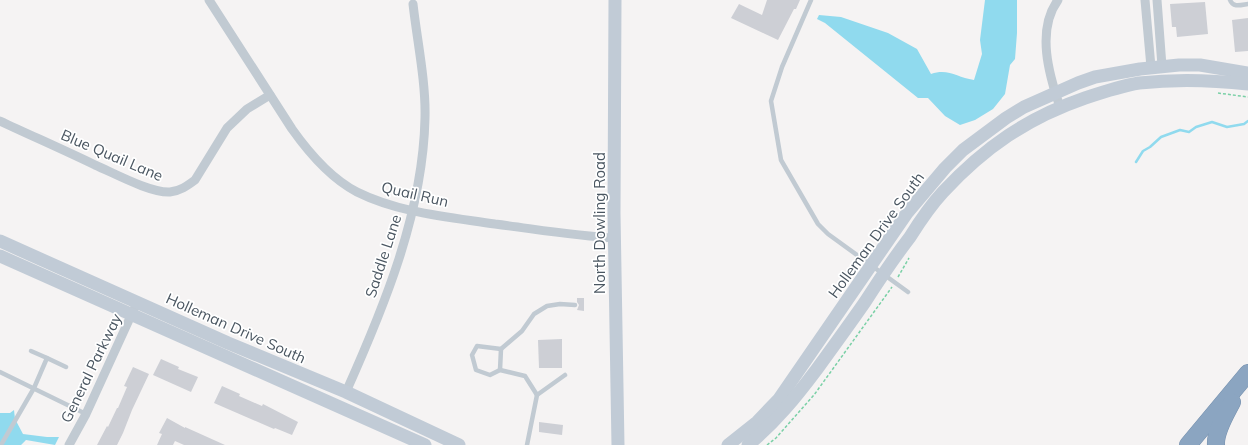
<svg xmlns="http://www.w3.org/2000/svg" width="1248" height="445" viewBox="0 0 1248 445" font-family="Mulish,sans-serif">
  <style>
    .water { fill: #90daee }
    .lines { fill: none; stroke-linecap: round; stroke-linejoin: round }
    .stream { stroke: #90daee; stroke-width: 2.5 }
    .building { fill: #cdcfd5 }
    .highway-casing { stroke: #7690ad; stroke-width: 18 }
    .path { stroke: #7ad0a6; stroke-width: 1.5; stroke-dasharray: 3 2; stroke-linecap: butt }
    .lane { stroke: #c1cad2; stroke-width: 4.5 }
    .street { stroke: #c1cad2; stroke-width: 9 }
    .secondary { stroke: #c1cbd6; stroke-width: 13 }
    .highway { stroke: #8ba5c1; stroke-width: 17 }
    .labels { text-anchor: middle; dominant-baseline: central; stroke-width: 3.5; stroke-linejoin: round; paint-order: stroke }
    .street-label { font-size: 15px; fill: #4a5661; stroke: #fff }
  </style>
  <rect width="100%" height="100%" fill="#f5f3f3"/>
  <g class="water">
    <path d="M985 0H1017V33L1015 59 1010 65 1005 94 993 109 975 120 960 125 945 116 928 98H918L825 23 817 19 819 15 841 17 888 33 917 49 931 74C949 68 957 78 974 80L982 54 980 40Z"/>
    <polygon points="14,410 15,419 23,434 47,437 59,437 55,445 26,440 21,445 0,445 0,413 10,413"/>
  </g>
  <g class="lines">
    <polyline class="stream" points="1136,162 1143,151 1150,147 1161,137 1180,130 1189,132 1196,127 1212,122 1227,127 1244,124 1248,121"/>
  </g>
  <g class="building">
    <polygon points="767,0 800,0 796,9 794,9 778,40 731,18 739,4 762,15"/>
    <polygon points="1205,2 1208,34 1177,37 1176,27 1172,27 1170,4"/>
    <polygon points="1248,18 1248,51 1235,52 1232,20"/>
    <polygon points="577,298 584,298 584,311 577,310 579,305 577,302"/>
    <polygon points="562,339 562,368 539,368 538,340"/>
    <polygon points="161,359 179,367 178,369 198,377 191,392 153,375"/>
    <polygon points="133,367 149,374 132,410 123,433 117,445 97,445 107,426 108,427 117,408 118,408 127,387 124,386"/>
    <polygon points="222,386 240,394 239,396 262,406 263,404 298,422 292,435 275,428 274,429 214,403"/>
    <polygon points="167,418 185,428 185,427 225,445 184,445 175,441 173,445 157,445 162,434 159,433"/>
    <polygon points="539,422 563,425 562,435 539,432"/>
  </g>
  <g class="lines">
    <defs>
      <g id="highway">
        <polyline points="1188,445 1248,373"/>
        <path d="M1216 445C1215 431 1226 414 1232 402"/>
      </g>
    </defs>
    <use href="#highway" class="highway-casing"/>
    <g class="path">
      <polyline points="1218,93 1248,97"/>
      <polyline points="898,277 909,258"/>
      <polyline points="767,445 776,438 814,395 892,287"/>
    </g>
    <g class="lane">
      <polyline points="811,0 782,67 771,101 781,160 818,224 828,234 908,292"/>
      <path d="M1230 0C1233 8 1241 5 1248 4"/>
      <polyline points="31,351 47,358"/>
      <polyline points="500,370 501,349"/>
      <polyline points="0,372 86,414"/>
      <polyline points="565,375 537,395 525,376 500,370 490,375 476,370 472,355 477,346 501,349 522,331 534,314 547,306 560,304 575,305"/>
      <polyline points="1,445 34,388 47,358 66,367"/>
      <polyline points="527,445 537,395"/>
    </g>
    <g class="street">
      <path d="M209 0 292 129C309 153 330 178 357 192 399 213 449 217 495 224 535 229 575 236 615 238"/>
      <path d="M1058 0C1036 30 1049 75 1060 107"/>
      <polyline points="1145,0 1151,67"/>
      <polyline points="1157,0 1162,66"/>
      <path d="M0 121C32 136 64 150 95 165 114 173 150 193 170 192 180 191 187 186 195 180L227 128 247 109 270 95"/>
      <path d="M346 392C384 307 423 213 425 118 426 82 417 40 413 4"/>
      <polyline points="69,445 86,414 134,309"/>
    </g>
    <g class="secondary">
      <polyline points="615,0 614,213 618,445"/>
      <polyline points="0,241 228,343 346,392 459,445"/>
      <polyline points="0,256 425,445"/>
      <polyline points="728,445 757,422 779,399 907,213 945,168 963,150 1006,118 1024,107 1078,83 1095,77 1140,69 1179,65 1200,65 1248,73"/>
      <path d="M748 445C775 423 796 397 817 369 833 347 849 325 865 302 879 280 894 258 910 237 920 221 931 205 943 192 985 147 1027 118 1085 98 1103 92 1121 86 1139 83 1175 79 1212 80 1248 84"/>
    </g>
    <use href="#highway" class="highway"/>
  </g>
  <g class="labels">
    <g class="street-label">
      <text transform="translate(112 155) rotate(23)">Blue Quail Lane</text>
      <text transform="translate(415 194) rotate(13)">Quail Run</text>
      <text transform="translate(599 223) rotate(-90)">North Dowling Road</text>
      <text transform="translate(876 235) rotate(-54)">Holleman Drive South</text>
      <text transform="translate(383 256) rotate(-72)">Saddle Lane</text>
      <text transform="translate(236 328) rotate(24)">Holleman Drive South</text>
      <text transform="translate(91 368) rotate(-64)">General Parkway</text>
    </g>
  </g>
</svg>
